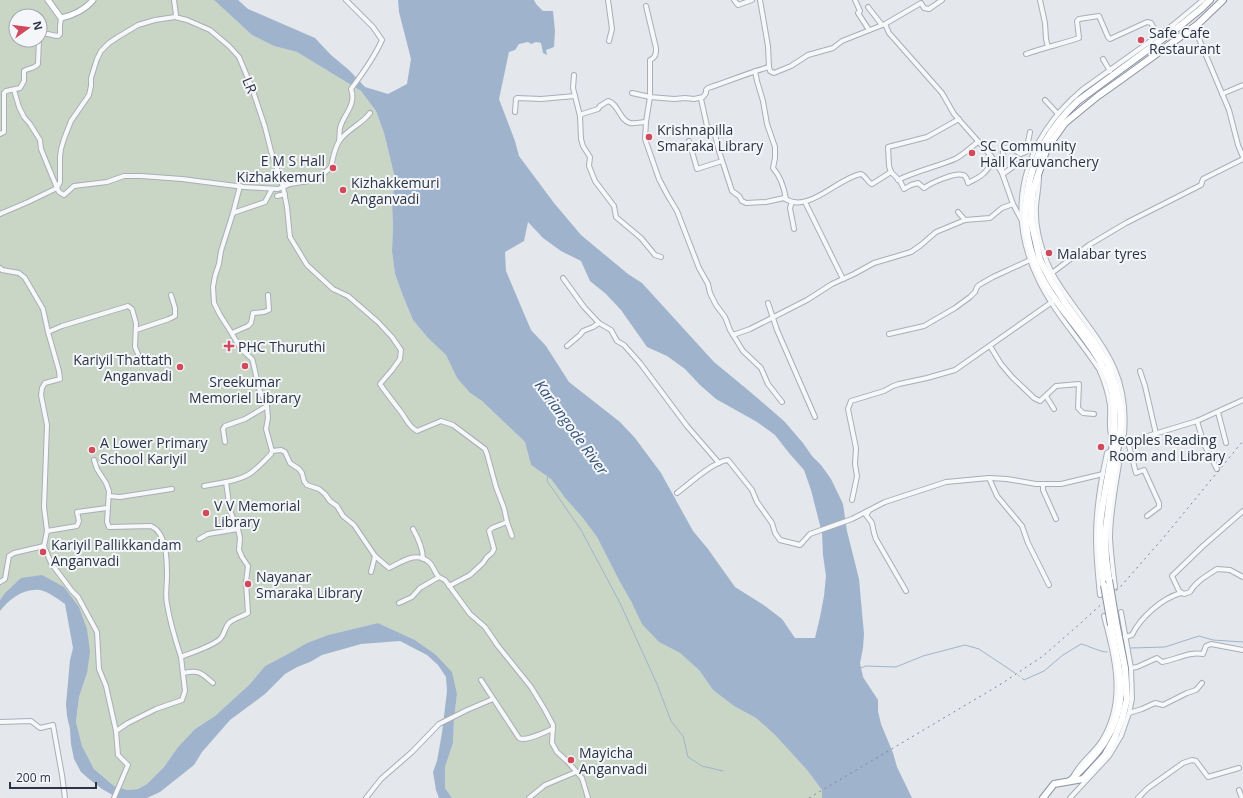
<svg xmlns="http://www.w3.org/2000/svg" width="1243" height="798" viewBox="0 0 1243 798" font-family="'Open Sans',sans-serif">
  <style>
    .green { fill: #c9d6c5; fill-rule: evenodd }
    .water { fill: #9fb4cc; fill-rule: evenodd }
    .lines { fill: none; stroke-linecap: round; stroke-linejoin: round }
    .stream { stroke: #9fb4cc; stroke-width: 1 }
    .minor-casing { stroke: #a9aeb7; stroke-width: 6 }
    .major-casing { stroke: #a3abb8; stroke-width: 7 }
    .highway-casing { stroke: #8b94a3; stroke-width: 8 }
    .minor { stroke: #f7f8fa; stroke-width: 4 }
    .major { stroke: #fff; stroke-width: 5 }
    .highway { stroke: #fff; stroke-width: 6 }
    .rail { stroke: #7d8696; stroke-width: 1; stroke-dasharray: 2 4; stroke-linecap: butt }
    .highway-bridge-casing { stroke: #8b94a3; stroke-width: 8; stroke-linecap: butt }
    .highway-bridge { stroke: #fff; stroke-width: 6 }
    .poi-dot { fill: #d1495b; stroke: #f4f6f9; stroke-width: 1.5 }
    .labels { text-anchor: middle; dominant-baseline: central; stroke-width: 4; stroke-linejoin: round; paint-order: stroke }
    .poi-label { font-size: 14px; fill: #2b3445; stroke: #f4f6f9; text-anchor: start }
    .street-label { font-size: 14px; fill: #2b3445; stroke: #f4f6f9 }
    .water-label { font-size: 15px; font-style: italic; fill: #34527a; stroke: #f4f6f9 }
  </style>
  <rect width="100%" height="100%" fill="#e4e7ec"/>
  <path class="green" d="M0 0H214L252 35 274 46 297 52 361 91 376 111 384 133 395 178 392 203 393 227 392 251 395 274 403 296 413 320 428 338 446 355 457 378 470 393 482 401 525 442 531 465 551 479 566 499 582 517 597 537 620 582 632 603 659 642 680 653 699 670 713 690 734 706 756 718 775 735 807 770 822 790V798H452L445 788V767L453 743 454 719 457 694 435 654 415 640 378 623 328 635 307 643 286 655 265 666 250 684 215 716 195 729 178 747 164 767 147 784 138 789 127 790 114 786 94 769 82 746 76 722 79 697 87 673V629L42 575 4 594 0 600ZM16 16H40V40H16Z"/>
  <g class="water">
    <path d="M214 0H238L248 9 315 38 331 55 349 70 365 87 388 94 407 84 411 59 399 12 398 0H534L536 4 543 11H553L555 31 554 47 546 50 547 55 543 53 541 43 536 42 531 44 528 42 519 44 515 50 509 52 499 99 515 141 519 156 554 203 581 235 628 274 642 283 714 362 748 390 784 421 803 443 812 456 821 465 831 479 843 504 847 531 859 579 864 634 863 648 860 663 863 677 878 700V711L881 724 893 753 897 767 912 798H822V790L807 770 775 735 756 718 734 706 713 690 699 670 680 653 659 642 642 624 632 603 620 582 597 537 582 517 566 499 551 479 531 465 525 442 482 401 470 393 457 378 446 355 428 338 413 320 403 296 395 274 392 251 393 227 392 203 395 178 384 133 376 111 361 91 297 52 274 46 252 35ZM528 222 543 238 561 251 581 261 590 281 606 294 621 310 647 347 667 356 685 369 700 385 716 399 757 422 775 435 789 453 804 470 811 490 822 533 823 555 826 576 824 596 820 617 815 638H795L782 619 765 606 735 587 708 549 693 531 661 473 635 438 620 422 569 382 546 346 531 330 506 271 505 252 524 241Z"/>
    <path d="M42 575 64 587 79 607 87 629 90 652 87 673 79 697 76 722 82 746 94 769 114 786 127 790 138 789 147 784 164 767 178 747 195 729 215 716 250 684 265 666 286 655 307 643 328 635 378 623 415 640 435 654 452 672 457 694 454 719 453 743 445 767V788L452 798H439L436 790 433 772 437 761 442 733 447 691 446 677 438 665 427 655 400 641 361 644 322 655 310 662 297 667 285 674 265 694 230 720 202 752 194 765 160 792 147 798H118L102 789 89 779 81 772 74 759 71 744 70 729 67 716 66 704 70 660 73 648 65 604C58 599 49 592 40 590 24 588 9 599 0 611V600L4 594 21 578Z"/>
  </g>
  <g class="lines">
    <g class="stream">
      <polyline points="548,476 547,481 581,530 620,603 657,684 671,721 683,736 688,757 702,766 723,771"/>
      <polyline points="1131,648 1165,647 1199,636 1213,640 1243,642"/>
      <polyline points="861,668 866,666 896,667 923,656 965,645 979,649 1015,673"/>
      <polyline points="1018,675 1019,676"/>
      <path d="M1022 678 1024 680 1044 671 1063 655 1081 644C1089 646 1100 652 1107 652"/>
    </g>
    <defs>
      <g id="minor">
        <polyline points="608,0 612,29 609,41"/>
        <polyline points="734,0 738,5 752,0"/>
        <polyline points="760,0 768,46 769,67"/>
        <polyline points="855,0 860,11 858,13 869,30"/>
        <polyline points="1040,0 1045,23 1046,39 1048,47"/>
        <path d="M646 6 656 48C656 54 656 57 650 60V97L646 122 645 139 659 179 668 196 677 211 699 268 708 284 710 293 716 305 725 317 730 330 743 351 761 368 768 384 782 402"/>
        <polyline points="868,7 882,25"/>
        <path d="M175 17 187 20 210 30 229 46 239 57 252 88 265 127 271 151 283 187 287 207 290 237 307 265 333 289 348 296 378 322 392 337 401 350 400 359 392 370 380 384C387 394 394 403 401 412 407 420 408 426 417 431L441 421 453 425 485 449 487 454 496 487 504 508 507 522 492 528 489 531 493 545 494 549 492 553 487 557 483 563 470 575 449 586"/>
        <polyline points="885,24 889,33 942,93 954,114 992,157 1002,173"/>
        <polyline points="1194,27 1229,110 1238,145 1243,157"/>
        <path d="M40 36C46 31 51 36 58 36L60 34V26L61 18"/>
        <path d="M1026 54C1043 48 1061 44 1079 38L1077 21 1079 19 1099 16 1108 37 1110 39 1147 22 1151 23 1158 35"/>
        <polyline points="1103,59 1110,71"/>
        <path d="M755 71 757 81 763 101 767 124 775 147V158L773 168C781 177 784 187 786 199"/>
        <polyline points="574,75 573,88 580,116"/>
        <path d="M14 90 19 107 24 117 30 124 40 140 41 149 57 188 59 192 64 195 74 186 107 182 124 176H141L182 179 244 187 278 189 290 184 309 181 321 176 331 167C333 159 334 148 340 140 348 129 362 124 370 113"/>
        <path d="M632 93 650 97 674 99 685 98 694 99 703 97 706 93V90L708 88C729 81 748 73 769 67L770 71 774 73 791 66 808 55 833 48 842 41 885 24 921 3 924 8 929 9 942 0"/>
        <polyline points="1222,94 1243,85"/>
        <path d="M701 99 707 126 714 131 719 151 732 191 739 196 742 201 746 203 766 202 784 198C808 215 837 178 861 174 866 176 868 183 872 184L891 172 900 181 904 189 911 185 918 183 924 188C931 183 955 172 963 175 967 176 967 180 968 183 973 180 979 178 983 174 988 170 989 165 995 161"/>
        <polyline points="1045,100 1058,114"/>
        <polyline points="515,112 516,99 517,98 541,99 575,96"/>
        <path d="M646 122C641 122 634 124 630 123 619 120 619 104 608 101L600 106 598 109 582 114 580 116 581 139 583 146 590 157 589 166 595 181 614 206 616 217 641 238 655 255 661 257"/>
        <path d="M0 134 4 132V93L6 91 20 88 24 81V71C28 68 34 69 38 64L39 40"/>
        <path d="M339 141C340 137 339 132 340 128 343 115 357 105 351 89 363 73 374 58 382 40L373 27 346 0"/>
        <polyline points="689,141 697,169 722,161"/>
        <polyline points="891,172 889,166 888,147 927,137 959,119"/>
        <polyline points="1003,174 1017,164"/>
        <path d="M1039 176C1039 186 1037 196 1036 206 1035 224 1039 241 1045 257 1051 274 1061 288 1071 302 1104 348 1129 374 1124 434L1119 440"/>
        <path d="M898 180C916 171 936 167 955 159 963 155 971 147 978 142"/>
        <polyline points="277,196 285,194"/>
        <polyline points="792,202 790,208 794,229"/>
        <polyline points="805,202 843,279"/>
        <polyline points="958,212 965,220"/>
        <polyline points="233,213 265,202 272,189"/>
        <polyline points="0,214 28,202 57,188 60,182 60,157 61,149 64,139 71,121 89,95 91,86 91,78 97,59 101,51 109,43 118,37 138,25 155,20 175,17 176,15 174,0"/>
        <polyline points="1021,219 1013,204 1002,173 1003,149 1009,147 1021,154 1026,152 1030,132"/>
        <polyline points="0,268 2,270 19,273 25,278 43,309 48,332 59,371 60,379 45,383 42,388 41,395 47,425 44,507 47,531 44,546 51,563 72,591 78,597 97,632 99,669 106,686 116,731 118,755 128,765 114,798"/>
        <polyline points="1052,273 1089,245 1126,223 1201,185 1203,179 1243,159"/>
        <polyline points="563,278 584,307 599,323"/>
        <polyline points="768,303 777,330 815,417"/>
        <polyline points="136,330 169,319 175,316 175,308 171,295"/>
        <polyline points="48,332 62,326 128,306 132,309 136,323 135,347 138,354"/>
        <polyline points="232,333 248,326 251,323 253,313 264,312 269,310 268,295"/>
        <polyline points="889,334 924,326 955,308 970,297 975,292 977,287 979,285 993,277 1030,260"/>
        <polyline points="733,335 750,329 807,300 832,284 854,274 874,263 911,252 921,245 936,232 965,220 990,218 1002,208 1013,204"/>
        <polyline points="567,346 580,335 583,331 593,327 599,323 611,330 617,341 624,345 640,363 687,426 719,463"/>
        <polyline points="990,346 1001,364 1012,377 1034,398 1040,401 1056,386 1079,384 1078,408 1083,413 1094,414"/>
        <polyline points="1140,371 1145,386 1156,434"/>
        <polyline points="1046,396 1054,409"/>
        <polyline points="1218,412 1226,443"/>
        <polyline points="1197,421 1204,444 1217,469"/>
        <path d="M1112 439C1108 428 1111 417 1110 405 1108 392 1104 380 1099 369 1080 340 1054 312 1039 281 1004 210 1023 140 1082 90L1173 25 1203 0"/>
        <polyline points="225,442 223,429 225,426 245,419 267,406"/>
        <polyline points="1128,442 1136,473 1144,470 1159,503 1159,507 1147,516"/>
        <polyline points="1118,445 1197,421 1243,400"/>
        <path d="M272 451 281 450 285 452 290 463 299 469 302 473 304 481 307 485 319 489 325 494 330 501 337 506 343 516 354 525 375 556 389 568C402 562 417 550 430 563 434 567 435 574 439 577 441 578 443 579 445 580L470 614 485 627 498 646 531 687 545 710 553 725 552 743 557 752 568 762 582 778 588 798"/>
        <path d="M94 460 97 469 106 483 109 491 107 522 109 527 151 526C167 533 167 561 167 576 167 585 165 595 167 604 170 622 175 639 181 657"/>
        <polyline points="989,478 997,496 1022,526 1028,543 1049,585"/>
        <polyline points="1043,484 1043,490 1056,519"/>
        <polyline points="204,486 226,482"/>
        <path d="M677 493C689 484 714 461 728 460L752 490 757 502 772 523 775 533 780 540 800 545 810 534 852 519 885 502 946 482 989 478 1007 479 1036 484H1061L1103 474"/>
        <polyline points="109,496 120,497 172,489"/>
        <polyline points="852,500 857,476 855,464 856,448 848,409 851,401 884,391 893,386 899,384 927,378 955,370 1052,302"/>
        <polyline points="869,511 866,515 872,523 874,533 876,539 906,591"/>
        <path d="M1243 511 1203 546 1172 576 1179 591 1184 594 1190 592C1196 581 1208 575 1217 569L1230 570 1243 577"/>
        <polyline points="507,522 512,536"/>
        <path d="M413 529C418 538 423 548 423 559"/>
        <polyline points="47,531 77,526 79,521 77,512 107,508"/>
        <polyline points="199,539 208,534 238,529"/>
        <polyline points="371,572 375,556"/>
        <polyline points="0,582 5,579 9,556 14,553 44,546"/>
        <path d="M1115 587C1113 571 1111 555 1110 538 1110 513 1115 489 1119 464L1116 462"/>
        <path d="M1100 595C1098 576 1096 556 1096 536 1096 509 1101 480 1107 453L1112 450"/>
        <polyline points="399,603 412,597 420,588 439,577"/>
        <path d="M1125 637 1132 635C1140 618 1162 598 1181 593"/>
        <path d="M1131 668 1137 667 1157 658 1162 662C1175 660 1190 651 1203 654L1206 646 1211 644 1243 650"/>
        <path d="M183 673C200 670 200 672 213 683"/>
        <path d="M481 680 519 738C526 742 544 732 553 729"/>
        <polyline points="1129,713 1142,709 1155,703 1163,705 1187,693 1196,690 1202,683"/>
        <polyline points="0,722 31,721 40,728 53,725 62,775 65,798"/>
        <path d="M116 731 128 723 156 709 182 700 185 691 181 657C193 652 208 648 219 640 225 635 224 628 229 623 234 618 242 617 248 613L246 582 248 566 242 557 239 550 240 538 238 529 230 511 226 482C251 477 254 471 271 454L272 451 266 429 268 418 267 406 259 389 253 362 252 359 241 349 229 329 220 315 214 303 213 287 215 276 219 264 221 251 233 213 240 186"/>
        <path d="M1074 775C1081 762 1093 754 1101 742 1127 702 1115 658 1104 616"/>
        <polyline points="1239,790 1242,798"/>
        <polyline points="366,798 381,779 412,752 439,724 467,710 493,699"/>
        <polyline points="529,798 545,785 576,772"/>
        <polyline points="1070,798 1109,756 1121,736 1129,713 1132,699 1131,668 1121,612"/>
        <polyline points="1138,798 1148,788 1183,763 1192,760 1196,761 1208,777 1239,768"/>
      </g>
      <path id="major" d="M48 0 61 18C72 16 86 9 93 0"/>
      <g id="highway">
        <polyline points="1109,580 1106,558 1105,536 1110,497 1120,433 1121,416 1119,402 1116,387 1108,364 1094,342 1066,304 1051,281 1040,260 1032,225 1031,208 1033,190 1047,148 1065,123 1098,96 1122,79 1198,24 1223,0"/>
        <path d="M1104 585C1101 562 1098 539 1101 516 1106 480 1118 437 1114 402 1109 359 1073 327 1051 293 1008 228 1022 153 1078 101L1180 26 1202 8 1210 0"/>
        <path d="M1070 781C1097 755 1118 733 1121 693 1121 688 1120 682 1120 677 1118 660 1114 643 1111 625"/>
        <polyline points="1043,798 1054,784 1083,779 1105,755 1115,737 1122,719 1127,699 1125,668 1116,622"/>
      </g>
    </defs>
    <use href="#minor" class="minor-casing"/>
    <use href="#major" class="major-casing"/>
    <use href="#highway" class="highway-casing"/>
    <use href="#minor" class="minor"/>
    <use href="#major" class="major"/>
    <use href="#highway" class="highway"/>
    <polyline class="rail" points="809,798 1001,684 1043,656 1082,622 1122,585 1164,537 1243,441"/>
    <defs>
      <g id="highway-bridge">
        <polyline points="1109,580 1116,622"/>
        <polyline points="1104,585 1111,625"/>
      </g>
    </defs>
    <use href="#highway-bridge" class="highway-bridge-casing"/>
    <use href="#highway-bridge" class="highway-bridge"/>
  </g>
  <g class="poi-dot">
    <circle cx="1141" cy="40" r="4"/>
    <circle cx="649" cy="137" r="4"/>
    <circle cx="972" cy="153" r="4"/>
    <circle cx="333" cy="168" r="4"/>
    <circle cx="343" cy="190" r="4"/>
    <circle cx="1049" cy="253" r="4"/>
    <path d="M227 340h4v4h4v4h-4v4h-4v-4h-4v-4h4z"/>
    <circle cx="245" cy="366" r="4"/>
    <circle cx="180" cy="367" r="4"/>
    <circle cx="1101" cy="447" r="4"/>
    <circle cx="92" cy="450" r="4"/>
    <circle cx="206" cy="513" r="4"/>
    <circle cx="43" cy="552" r="4"/>
    <circle cx="248" cy="584" r="4"/>
    <circle cx="571" cy="760" r="4"/>
  </g>
  <g class="labels">
    <g class="poi-label">
      <text x="1149" y="32">Safe Cafe<tspan x="1149" dy="16">Restaurant</tspan></text>
      <text x="657" y="129">Krishnapilla<tspan x="657" dy="16">Smaraka Library</tspan></text>
      <text x="980" y="145">SC Community<tspan x="980" dy="16">Hall Karuvanchery</tspan></text>
      <text x="325" y="160" text-anchor="end">E M S Hall<tspan x="325" dy="16">Kizhakkemuri</tspan></text>
      <text x="351" y="182">Kizhakkemuri<tspan x="351" dy="16">Anganvadi</tspan></text>
      <text x="1057" y="253">Malabar tyres</text>
      <text x="238" y="346">PHC Thuruthi</text>
      <text x="172" y="359" text-anchor="end">Kariyil Thattath<tspan x="172" dy="16">Anganvadi</tspan></text>
      <text x="245" y="381" text-anchor="middle">Sreekumar<tspan x="245" dy="16">Memoriel Library</tspan></text>
      <text x="1109" y="439">Peoples Reading<tspan x="1109" dy="16">Room and Library</tspan></text>
      <text x="100" y="442">A Lower Primary<tspan x="100" dy="16">School Kariyil</tspan></text>
      <text x="214" y="505">V V Memorial<tspan x="214" dy="16">Library</tspan></text>
      <text x="51" y="544">Kariyil Pallikkandam<tspan x="51" dy="16">Anganvadi</tspan></text>
      <text x="256" y="576">Nayanar<tspan x="256" dy="16">Smaraka Library</tspan></text>
      <text x="579" y="752">Mayicha<tspan x="579" dy="16">Anganvadi</tspan></text>
    </g>
    <g class="street-label">
      <text transform="translate(250 85) rotate(68)">LR</text>
    </g>
    <g class="water-label">
      <text transform="translate(572 427) rotate(54)">Kariangode River</text>
    </g>
  </g>
  <g transform="translate(28 28) rotate(76)"><circle r="19" fill="#f4f6f9" stroke="#a4a8b1"/>
  <path d="M0-3L7 15L0 10L-7 15Z" fill="#d1495b"/>
  <text y="-6" font-size="11" font-weight="bold" text-anchor="middle" fill="#2b3445">N</text>
  </g>
  <path d="M10 782v6h86v-6" fill="none" stroke="#2b3445" stroke-width="2"/>
  <text x="16" y="782" font-size="12" fill="#2b3445" stroke="#f4f6f9" stroke-width="3" paint-order="stroke">200 m</text>
</svg>
